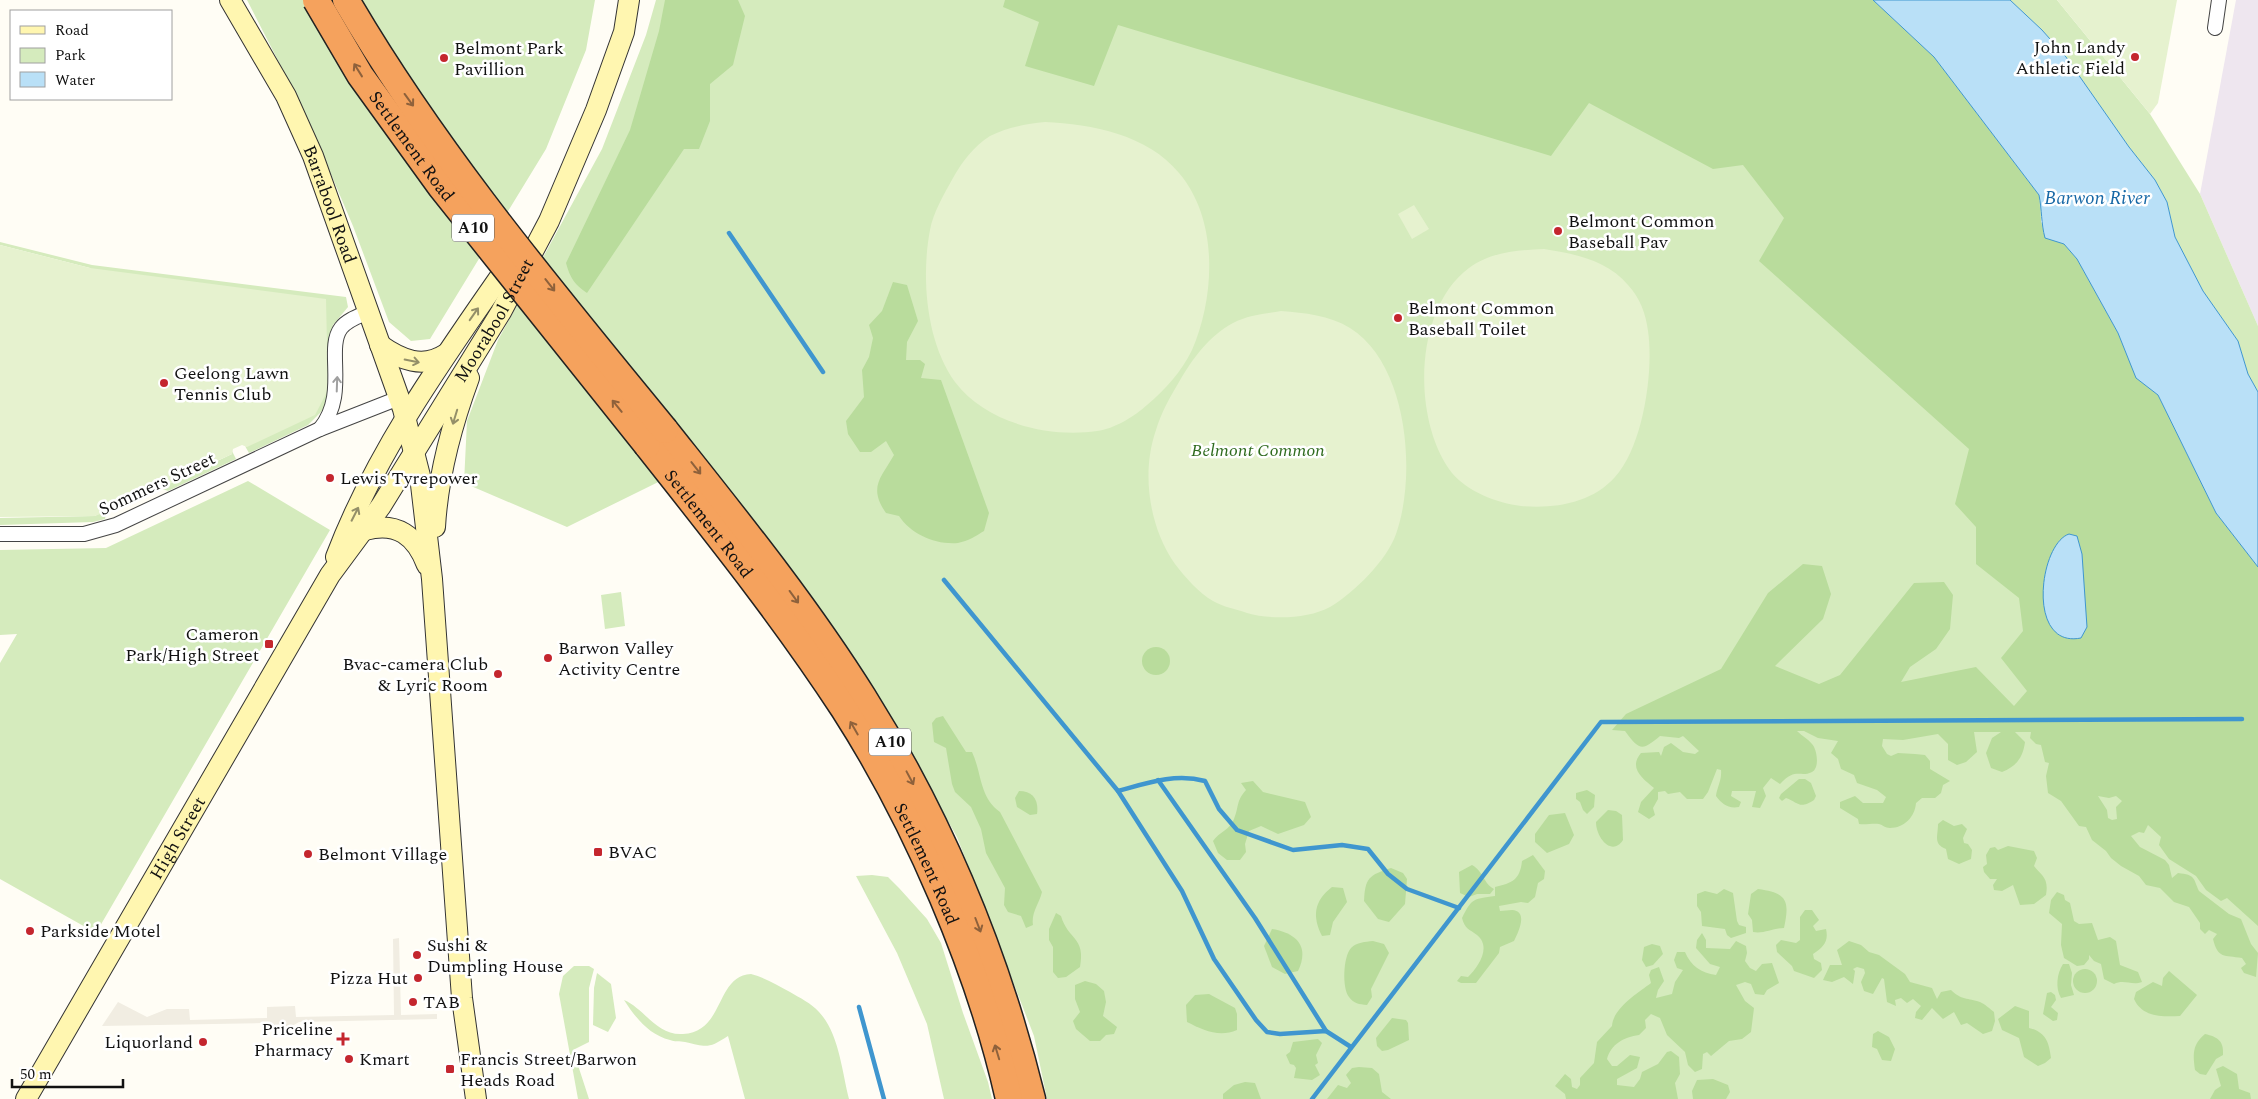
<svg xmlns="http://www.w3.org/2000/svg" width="2258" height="1099" viewBox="0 0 2258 1099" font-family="Spectral,serif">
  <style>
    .industrial { fill: #eee6ef }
    .green { fill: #d5ebbd }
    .forest { fill: #b9dc9c; fill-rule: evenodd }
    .pitch { fill: #e6f2cf }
    .plaza { fill: #f1ede2 }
    .water { fill: #b9e0f7; stroke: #3f96cf }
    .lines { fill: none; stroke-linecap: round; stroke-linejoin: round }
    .stream { stroke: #3f96cf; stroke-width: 4.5 }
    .street-casing { stroke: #444; stroke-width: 16 }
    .secondary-casing { stroke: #333; stroke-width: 22 }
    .highway-casing { stroke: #222; stroke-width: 29 }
    .street { stroke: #fff; stroke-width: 14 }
    .secondary { stroke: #fff6b0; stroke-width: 20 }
    .highway { stroke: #f5a25d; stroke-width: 26 }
    .highway-bridge-casing { stroke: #222; stroke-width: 29; stroke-linecap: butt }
    .highway-bridge { stroke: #f5a25d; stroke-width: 26 }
    .oneway { stroke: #8e613b }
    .oneway2 { stroke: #948f68 }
    .oneway3 { stroke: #a0a0a0 }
    .poi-dot { fill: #c4262e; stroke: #fff; stroke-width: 2 }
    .labels { text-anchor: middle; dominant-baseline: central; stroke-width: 5; stroke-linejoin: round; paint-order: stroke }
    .shield { fill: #fff; stroke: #585858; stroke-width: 1 }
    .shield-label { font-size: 16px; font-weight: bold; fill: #111 }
    .poi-label { font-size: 18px; fill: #111; stroke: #fff; text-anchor: start }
    .street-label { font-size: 18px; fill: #111; stroke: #fff }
    .park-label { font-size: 18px; font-style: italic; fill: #2f6b1f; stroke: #fff }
    .water-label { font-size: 19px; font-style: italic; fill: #1768a6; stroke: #fff }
  </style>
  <rect width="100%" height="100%" fill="#fffdf5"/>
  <polygon class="industrial" points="2236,0 2258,0 2258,326 2200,194"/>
  <g class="green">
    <polygon points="247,0 595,0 586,50 546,149 430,339 411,341 389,322 353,226 304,111"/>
    <polygon points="656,0 1873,0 1934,57 2039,195 2042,208 2041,222 2077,259 2136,378 2158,395 2216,513 2258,567 2258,1099 1047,1099 1034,1036 957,837 869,681 703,460 567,527 464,483 467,421 498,340 602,149 646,35"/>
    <polygon points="2010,0 2057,0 2150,114 2200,194 2258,326 2258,392 2248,374 2238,341 2203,291 2175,237 2167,202 2155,180 2129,147 2066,57 2042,30"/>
    <polygon points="0,242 92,265 346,297 348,307 333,325 330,337 331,389 325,408 308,425 249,453 245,446 247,447 90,268 0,245"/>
    <polygon points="232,451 236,459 168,491 160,488 232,454"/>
    <polygon points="248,481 330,530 96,933 0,879 0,663 17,634 0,635 0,550 106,548"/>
    <polygon points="103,511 106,514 105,519 93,522 0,525 0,518 95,516"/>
    <polygon points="621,592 625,626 605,629 601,595"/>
    <polygon points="872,875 888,877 899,888 927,919 941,943 963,1013 988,1082 992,1099 944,1099 927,1024 897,953 856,876"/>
    <polygon points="574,966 589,966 594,969 589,988 589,1042 573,1050 589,1099 578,1099 559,994 563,976"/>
    <polygon points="597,973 611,984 616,1018 608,1032 593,1025 594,988"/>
    <path d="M751 974C766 978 777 985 790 992 800 998 811 1003 819 1012 839 1033 842 1072 849 1099H745L728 1036C708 1049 707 1047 685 1042 680 1041 674 1042 670 1040 649 1035 635 1017 624 1000 645 1009 657 1036 683 1034 725 1032 715 976 751 974Z"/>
  </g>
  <g class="forest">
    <path d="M665 0H738L745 16 733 65 710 84V121L699 149H684L587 293C575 285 570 278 566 263L630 130 659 31Z"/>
    <path d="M1005 0H1873L1934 57 2039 195 2041 222 2045 237 2064 244 2077 259 2118 333 2136 377 2158 395 2216 513 2258 567V926L2227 898 2221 901 2206 890 2196 876 2169 859 2159 845 2161 837 2148 825 2144 833 2139 832 2131 836 2140 847 2165 860 2169 865 2172 878 2178 873C2196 875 2193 878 2199 891L2229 914 2241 919 2251 944 2258 953 2256 977 2244 973 2241 968 2246 964 2242 958C2224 955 2218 959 2213 939L2217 934 2209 930 2205 934 2200 929V923L2189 907 2174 902 2160 888 2146 885 2139 876 2121 866 2111 858 2106 851 2092 840 2086 827 2079 826 2061 801 2048 793 2046 776 2049 763 2045 762 2041 745 2036 744 2030 738 2031 732H2015L2025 742C2023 757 2017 766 2002 772L1991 768 1986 753 1992 738 2001 732H1974L1977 752 1966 762 1957 765 1948 760V744L1938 734 1903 740 1883 739 1882 746 1887 754 1891 756 1898 753 1915 754 1925 755 1930 761V769L1950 781 1943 785 1941 793 1935 798H1922L1916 803C1915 817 1904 828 1890 828 1885 828 1883 825 1879 824 1873 823 1866 825 1859 824L1858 819 1840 808V802L1855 796 1863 803H1883L1886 797 1877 790 1857 783 1854 775 1841 769 1838 759 1831 753 1838 741 1818 738 1804 731H1797C1802 736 1808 739 1812 744 1817 749 1820 768 1812 772 1800 778 1796 767 1780 784L1771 778 1763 788 1766 796 1760 808 1752 807 1756 791H1732L1731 796 1741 802 1739 807C1728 809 1722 804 1716 796 1717 787 1722 780 1721 770L1717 769 1708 792 1703 799H1687L1680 792 1668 794 1665 791 1658 792V799L1653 808 1655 815 1649 819 1638 812 1641 802 1654 788C1643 779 1628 768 1641 753L1659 752 1661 756 1664 747 1671 743 1683 752 1695 754 1699 751 1683 736 1679 738 1660 736C1643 750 1640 752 1625 731L1612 730 1626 714 1721 669 1768 593 1803 564 1822 566 1831 594 1823 619 1775 666 1819 684 1840 675 1914 583 1944 582 1953 595 1950 629 1936 649 1910 667 1901 682 1976 667 2014 706 2027 691 2001 658 2023 631 2019 598 1976 564V527L1955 504 1969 449 1759 261 1784 218 1743 165 1713 169 1589 103 1551 156 1118 25 1094 86 1025 66 1039 22 1003 7ZM2098 796 2109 798 2116 796 2122 801 2116 807 2117 819 2112 820 2108 818 2107 810Z"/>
    <path d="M893 282 907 285 918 321 907 342 906 360H920L925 364 921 378 941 380 989 513 984 531C976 536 968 541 958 543 935 545 911 534 899 516L886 513C868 487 881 478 894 455L886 441 871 452H860L848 434 846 421 864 397 862 370 869 357 873 338 869 325 882 311Z"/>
    <circle cx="1156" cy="661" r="14"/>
    <path d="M943 716 966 752H972C982 773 979 797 1000 812L1042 892C1039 904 1031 913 1033 925L1026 928 1021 916 1008 912 1004 905 1005 888 986 853 981 829 971 807 955 792 952 784 946 748 934 742 932 723 936 718Z"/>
    <path d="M1799 779H1805L1811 783 1816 796 1814 800C1799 810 1798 802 1786 798L1782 801 1779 798 1781 794Z"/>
    <path d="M1253 781 1263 792 1305 802 1311 817 1304 825 1278 834 1261 826 1249 831 1245 844 1246 852 1240 860H1227L1218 853 1213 841C1219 832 1230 830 1234 819 1239 807 1236 801 1246 790L1241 783Z"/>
    <polygon points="1587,790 1595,795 1594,807 1587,814 1583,810 1580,802 1576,799 1576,793"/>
    <path d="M1019 791C1033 791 1039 800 1037 814L1030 815 1017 807 1015 798Z"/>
    <path d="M1608 810 1616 811 1622 815 1623 840C1612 857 1596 838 1596 822Z"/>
    <polygon points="1565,813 1574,835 1569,844 1547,853 1535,842 1535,834 1549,815"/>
    <path d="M1943 820 1954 826 1962 824 1967 829 1963 838 1964 843 1968 844 1972 850 1971 859 1959 864 1948 859 1946 849C1933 844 1938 836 1938 824Z"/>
    <path d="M2008 846 2034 851 2037 858 2034 866C2042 876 2049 878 2046 895L2034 904 2020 905 2013 885 2002 891 1994 890 1993 885 1997 879H1990L1984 872 1983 867 1987 864 1986 855 1990 848 1995 847 1998 850Z"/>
    <path d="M1533 855 1545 871 1544 879 1538 883 1535 897 1528 903 1521 902 1499 906 1500 911C1504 911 1508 910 1512 910 1529 911 1518 933 1514 941L1500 947 1499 953 1476 983H1461L1457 981 1461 976 1468 977C1478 967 1492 947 1477 935 1469 929 1465 929 1462 918 1472 898 1473 899 1495 896V887C1512 883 1520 880 1522 861Z"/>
    <path d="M1472 865C1484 872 1483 883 1494 889L1490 894H1477L1469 897 1460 893 1459 872Z"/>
    <path d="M1391 868 1403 873 1407 879 1405 904 1389 922 1378 919 1364 901C1365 878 1369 875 1391 868Z"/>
    <path d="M1332 887 1343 888 1347 902 1333 922 1330 935 1322 936C1312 916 1314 901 1332 887Z"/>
    <polygon points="1724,889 1733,893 1737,921 1739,925 1746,927 1746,933 1731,938 1727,935 1725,929 1702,926 1701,912 1697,906 1697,894 1705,891 1717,894"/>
    <path d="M1758 889C1787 893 1790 900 1784 928 1773 928 1764 934 1753 932L1752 920 1748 914 1751 894Z"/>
    <path d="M2057 892 2064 895 2065 900 2070 903 2074 921 2079 924 2092 923 2098 940 2110 937 2116 941 2120 965 2138 972 2142 982C2132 986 2124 979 2114 984L2104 979 2101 964 2094 961 2089 955V959L2084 965 2077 966 2064 958 2061 945 2062 924 2049 913 2051 900Z"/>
    <path d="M1805 910H1812L1819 920 1813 926 1816 931 1826 929C1829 942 1823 947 1813 954L1814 959 1821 963 1822 970 1814 978 1794 971 1792 966 1777 952 1776 945 1781 940 1796 943 1800 940V917Z"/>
    <path d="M1056 913 1061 916C1068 940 1086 937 1080 967L1066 977 1058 978 1053 972V947L1049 940V929Z"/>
    <path d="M1272 929C1296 933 1310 946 1298 971L1285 974 1272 967 1264 946Z"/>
    <path d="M1702 933 1706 940V948L1730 949 1736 941 1746 946 1747 953 1745 961 1750 968 1756 971 1762 964 1772 963 1779 983 1767 990 1764 995 1755 994 1751 984 1745 982 1736 985 1745 1001 1754 1008 1751 1032 1742 1039 1729 1041 1711 1056 1707 1052 1703 1054 1702 1069 1695 1072 1688 1065 1685 1052 1667 1035 1660 1018 1651 1014 1645 1020 1646 1028 1639 1035C1624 1037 1611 1044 1607 1059L1612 1066H1617L1630 1055 1640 1057 1637 1068 1617 1079V1085L1634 1087 1640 1079 1642 1072 1658 1064 1667 1052 1671 1051 1679 1057 1680 1074 1675 1083 1678 1099H1566L1565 1094 1555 1086 1565 1074 1571 1079 1572 1087 1577 1089 1580 1085V1078L1594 1063 1597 1042 1612 1026C1613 1008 1638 993 1651 983L1649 975 1651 970 1659 967 1664 981 1658 990 1656 998 1672 994 1675 982 1683 970 1677 968 1674 960 1677 952H1685C1691 966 1701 973 1716 975L1720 967 1710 964 1696 948 1697 940Z"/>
    <path d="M1373 941 1384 944 1389 953 1371 989 1372 997 1367 1005C1359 1004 1354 1004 1349 997 1342 988 1343 957 1351 948 1357 942 1365 942 1373 941Z"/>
    <path d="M1849 941 1861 945 1869 952 1879 955 1905 974 1910 982 1932 988 1937 999 1941 992 1951 990C1961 1000 1968 998 1980 1002 1985 1004 1990 1009 1994 1012L1995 1021 1992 1031 1983 1034 1967 1023 1961 1025 1954 1012 1943 1019 1932 1008 1922 1020 1915 1018 1916 1012 1921 1006 1913 999 1907 1003 1901 998 1895 1000 1896 1006 1887 1002 1884 979 1882 978 1873 994 1864 991 1861 982 1865 973 1864 969 1857 967 1853 969 1855 971 1853 984 1844 977 1832 982 1823 980 1830 965H1842L1837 950Z"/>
    <polygon points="1652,944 1660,946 1663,954 1653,965 1646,967 1642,960 1644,947"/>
    <path d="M2063 964H2069L2072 973 2071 985 2074 995 2061 998C2055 988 2057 973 2063 964Z"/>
    <circle cx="2085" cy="981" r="12"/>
    <path d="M2169 971 2197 995 2180 1016C2162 1017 2142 1017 2134 999L2136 992 2153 982 2162 986 2163 978Z"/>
    <polygon points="1085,981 1096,984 1104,991 1106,1002 1103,1016 1117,1027 1114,1034 1106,1035 1100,1041 1090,1041 1076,1029 1073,1021 1080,1012 1075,999 1075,985"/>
    <polygon points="2051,992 2055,995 2056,1000 2051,1007 2058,1013 2057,1020 2053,1021 2043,1014 2047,993"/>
    <path d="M1209 994 1235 1008 1237 1014V1030C1219 1038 1203 1030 1187 1022L1186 1005 1195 995Z"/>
    <path d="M2015 1006 2029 1011V1028C2045 1032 2049 1041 2051 1058L2045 1063 2038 1066 2024 1057 2019 1038 2002 1030 1998 1019Z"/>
    <polygon points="1392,1018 1406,1020 1408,1023 1409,1040 1388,1050 1382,1051 1377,1046 1376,1038"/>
    <polygon points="1878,1031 1889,1037 1895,1049 1891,1061 1882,1060 1877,1049 1872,1047 1873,1034"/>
    <path d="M2205 1034C2218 1037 2224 1041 2223 1055L2216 1059 2206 1075 2200 1074 2195 1070C2193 1054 2192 1045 2205 1034Z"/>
    <polygon points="1318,1039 1322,1043 1316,1055 1318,1063 1315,1065 1320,1075 1312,1080 1294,1078 1296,1068 1294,1065 1290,1064 1286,1055 1290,1052 1293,1042"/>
    <polygon points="2223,1066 2237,1074 2239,1089 2250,1093 2251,1099 2210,1099 2215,1090 2221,1086 2216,1069"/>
    <polygon points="1359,1067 1372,1068 1379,1074 1382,1092 1391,1099 1327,1099 1338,1085 1347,1088 1351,1083 1346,1075 1352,1068"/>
    <polygon points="1713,1079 1728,1085 1730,1092 1726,1099 1693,1099 1692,1091 1697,1080"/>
    <polygon points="1245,1082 1255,1083 1261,1099 1223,1099 1223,1094 1234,1085"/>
  </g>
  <g class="pitch">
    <polygon points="2057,0 2177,0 2158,103 2150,114"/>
    <path d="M1045 122C1092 124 1148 135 1179 173 1219 220 1215 297 1192 350 1182 371 1165 390 1147 405 1135 416 1114 429 1097 431 1048 438 986 423 955 382 926 342 921 277 930 230 933 213 944 194 953 178 962 162 974 146 990 136 1007 127 1027 124 1045 122Z"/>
    <polygon points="1414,205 1429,229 1412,239 1398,214"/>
    <polygon points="0,245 90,268 326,299 328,390 315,415 247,447 242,445 233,449 232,454 117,508 112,505 104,507 103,513 95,516 0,517"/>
    <path d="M1544 249C1575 254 1607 260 1628 285 1640 298 1646 314 1648 331 1654 371 1643 447 1615 477 1592 503 1555 509 1521 506 1497 503 1468 492 1452 473 1412 422 1413 309 1469 268 1490 252 1519 250 1544 249Z"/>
    <path d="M1281 311C1305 313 1329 315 1350 328 1408 364 1417 475 1396 534 1387 560 1354 593 1330 607 1308 619 1271 620 1247 613 1236 609 1223 607 1213 601 1199 593 1185 577 1175 564 1149 527 1141 473 1156 430 1161 413 1170 397 1179 382 1192 359 1209 336 1233 323 1248 315 1265 314 1281 311Z"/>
  </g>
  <polygon class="plaza" points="399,938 401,1015 437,1014 437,1019 299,1022 292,1026 269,1027 263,1023 102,1026 118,1002 147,1017 167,1009 189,1009 190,1020 267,1018 267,1007 295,1006 296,1017 394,1015 393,939"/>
  <g class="water">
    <path d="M1873 0H2010L2042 30 2066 57 2129 147 2155 180 2167 202 2175 237 2203 291 2238 341 2248 374 2258 392V567L2216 513 2158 395 2136 378 2118 333 2077 259 2064 244 2045 238C2041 223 2042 210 2039 195L1934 57Z"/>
    <path d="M2069 534 2077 536 2082 554 2087 627 2081 638C2026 649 2039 544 2069 534Z"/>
  </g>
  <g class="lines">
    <g class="stream">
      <polyline points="729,233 823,372"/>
      <polyline points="944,580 1118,791 1182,891 1214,959 1256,1020 1267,1032 1280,1034 1326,1031 1351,1047"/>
      <polyline points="1158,780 1255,918 1326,1031"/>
      <path d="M1118 791C1147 783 1175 773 1205 781L1219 809 1237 830 1293 850 1342 845 1368 849 1388 874 1407 889 1459 908"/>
      <polyline points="859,1007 884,1099"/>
      <polyline points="1312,1099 1601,722 2242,719"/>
    </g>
    <defs>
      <g id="street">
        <polyline points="2215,28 2219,0"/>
        <path d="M320 429C349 394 325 349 341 328 347 320 359 316 368 312"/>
        <polyline points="0,534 84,534 116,525 320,429 399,398"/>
      </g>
      <g id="secondary">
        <path id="s1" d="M230 0 286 96 313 156 403 409 420 476 432 579 462 998 476 1099"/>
        <path d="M380 345C401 360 423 369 446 354"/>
        <path d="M435 527C438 475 451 427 469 378"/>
        <path d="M365 530C397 521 416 536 427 565"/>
        <path d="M336 557C377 449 447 353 513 258"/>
        <path id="s2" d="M26 1099 330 575 381 506 501 312 549 221 596 110 624 32 629 0"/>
      </g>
      <g id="highway">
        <path d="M665 430C734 517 804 603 863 697 941 821 997 957 1032 1099"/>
        <path id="s3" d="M647 445C715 531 784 617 844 709 916 821 980 969 1009 1099"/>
      </g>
    </defs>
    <use href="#street" class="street-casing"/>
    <use href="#secondary" class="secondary-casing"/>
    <use href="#highway" class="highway-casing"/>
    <use href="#street" class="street"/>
    <use href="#secondary" class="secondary"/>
    <use href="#highway" class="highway"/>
    <defs>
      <g id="highway-bridge">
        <path id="s4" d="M316 0 360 75 441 187 647 445"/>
        <path d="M346 0C435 153 553 293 665 430"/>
      </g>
    </defs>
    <use href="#highway-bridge" class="highway-bridge-casing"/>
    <use href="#highway-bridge" class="highway-bridge"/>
  </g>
  <defs><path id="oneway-shaft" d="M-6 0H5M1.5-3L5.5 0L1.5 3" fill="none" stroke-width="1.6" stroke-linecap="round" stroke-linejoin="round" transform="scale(1.25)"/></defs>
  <g class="oneway">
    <use href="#oneway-shaft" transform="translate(358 70) rotate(-122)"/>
    <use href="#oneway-shaft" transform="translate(409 100) rotate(54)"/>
    <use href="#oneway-shaft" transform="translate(550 285) rotate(52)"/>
    <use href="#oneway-shaft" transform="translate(617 406) rotate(-129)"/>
    <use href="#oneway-shaft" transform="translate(696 468) rotate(52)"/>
    <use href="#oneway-shaft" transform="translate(794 597) rotate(54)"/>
    <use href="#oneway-shaft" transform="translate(854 728) rotate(-120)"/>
    <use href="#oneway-shaft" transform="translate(910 778) rotate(62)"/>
    <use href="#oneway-shaft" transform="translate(978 925) rotate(69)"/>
    <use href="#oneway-shaft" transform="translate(997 1052) rotate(-107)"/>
  </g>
  <g class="oneway2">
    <use href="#oneway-shaft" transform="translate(474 314) rotate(-55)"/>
    <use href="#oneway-shaft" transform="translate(412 361) rotate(11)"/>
    <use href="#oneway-shaft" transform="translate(455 417) rotate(107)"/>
    <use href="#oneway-shaft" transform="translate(355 514) rotate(-63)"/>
  </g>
  <use class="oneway3" href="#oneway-shaft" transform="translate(337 384) rotate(-88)"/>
  <g class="poi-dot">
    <circle cx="2135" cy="57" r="5"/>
    <circle cx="444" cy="58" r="5"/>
    <circle cx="1558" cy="231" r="5"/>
    <circle cx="1398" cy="318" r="5"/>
    <circle cx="164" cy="383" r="5"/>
    <circle cx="330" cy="478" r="5"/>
    <rect x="264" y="639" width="10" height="10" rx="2.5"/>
    <circle cx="548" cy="658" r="5"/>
    <circle cx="498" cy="674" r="5"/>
    <rect x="593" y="847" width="10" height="10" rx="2.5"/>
    <circle cx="308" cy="854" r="5"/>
    <circle cx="30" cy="931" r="5"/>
    <circle cx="417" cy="955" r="5"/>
    <circle cx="418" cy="978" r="5"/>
    <circle cx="413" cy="1002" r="5"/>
    <path d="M340.5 1031.5h5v5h5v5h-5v5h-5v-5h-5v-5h5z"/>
    <circle cx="203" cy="1042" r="5"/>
    <circle cx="349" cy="1059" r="5"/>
    <rect x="445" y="1064" width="10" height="10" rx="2.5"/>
  </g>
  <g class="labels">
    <g class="shield">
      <rect x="452" y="214.5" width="42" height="27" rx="4"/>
      <rect x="869" y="728.5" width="42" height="27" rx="4"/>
    </g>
    <g class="shield-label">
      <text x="473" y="228">A10</text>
      <text x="890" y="742">A10</text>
    </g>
    <g class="poi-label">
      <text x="2125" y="47" text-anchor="end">John Landy<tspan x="2125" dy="21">Athletic Field</tspan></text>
      <text x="454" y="48">Belmont Park<tspan x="454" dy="21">Pavillion</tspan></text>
      <text x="1568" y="221">Belmont Common<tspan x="1568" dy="21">Baseball Pav</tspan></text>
      <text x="1408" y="308">Belmont Common<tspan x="1408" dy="21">Baseball Toilet</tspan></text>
      <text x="174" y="373">Geelong Lawn<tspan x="174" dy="21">Tennis Club</tspan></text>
      <text x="340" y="478">Lewis Tyrepower</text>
      <text x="259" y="634" text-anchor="end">Cameron<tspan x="259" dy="21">Park/High Street</tspan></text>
      <text x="558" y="648">Barwon Valley<tspan x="558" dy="21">Activity Centre</tspan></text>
      <text x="488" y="664" text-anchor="end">Bvac-camera Club<tspan x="488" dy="21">&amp; Lyric Room</tspan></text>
      <text x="608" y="852">BVAC</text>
      <text x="318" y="854">Belmont Village</text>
      <text x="40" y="931">Parkside Motel</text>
      <text x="427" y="945">Sushi &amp;<tspan x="427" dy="21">Dumpling House</tspan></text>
      <text x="408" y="978" text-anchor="end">Pizza Hut</text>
      <text x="423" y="1002">TAB</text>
      <text x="333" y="1029" text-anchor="end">Priceline<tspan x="333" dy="21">Pharmacy</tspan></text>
      <text x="193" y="1042" text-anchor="end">Liquorland</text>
      <text x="359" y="1059">Kmart</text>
      <text x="460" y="1059">Francis Street/Barwon<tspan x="460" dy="21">Heads Road</tspan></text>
    </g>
    <g class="street-label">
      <text stroke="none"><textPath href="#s4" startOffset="175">Settlement Road</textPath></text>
      <text stroke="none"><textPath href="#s1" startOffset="228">Barrabool Road</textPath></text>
      <text stroke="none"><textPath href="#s2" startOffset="909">Moorabool Street</textPath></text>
      <text transform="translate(157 484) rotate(-25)">Sommers Street</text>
      <text stroke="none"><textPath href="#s3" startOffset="100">Settlement Road</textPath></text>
      <text stroke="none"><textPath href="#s2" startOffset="302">High Street</textPath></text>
      <text stroke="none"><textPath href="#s3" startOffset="505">Settlement Road</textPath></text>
    </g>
    <g class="park-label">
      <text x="1258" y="450">Belmont Common</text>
    </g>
    <g class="water-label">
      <text x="2097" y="198">Barwon River</text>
    </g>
  </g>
  <rect x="10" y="10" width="162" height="90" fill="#ffffff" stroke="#a0a0a0"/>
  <rect x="20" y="26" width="25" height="8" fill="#fff6b0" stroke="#a0a0a0"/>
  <text x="55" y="35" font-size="15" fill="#111111">Road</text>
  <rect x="20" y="48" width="25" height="15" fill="#d5ebbd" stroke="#a0a0a0"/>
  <text x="55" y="60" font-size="15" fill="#111111">Park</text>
  <rect x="20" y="72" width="25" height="15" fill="#b9e0f7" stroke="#a0a0a0"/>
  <text x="55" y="85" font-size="15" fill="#111111">Water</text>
  <path d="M12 1079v8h111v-8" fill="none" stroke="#111111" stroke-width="2.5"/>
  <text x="20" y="1079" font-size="15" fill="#111111" stroke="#ffffff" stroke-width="4" paint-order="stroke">50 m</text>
</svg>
